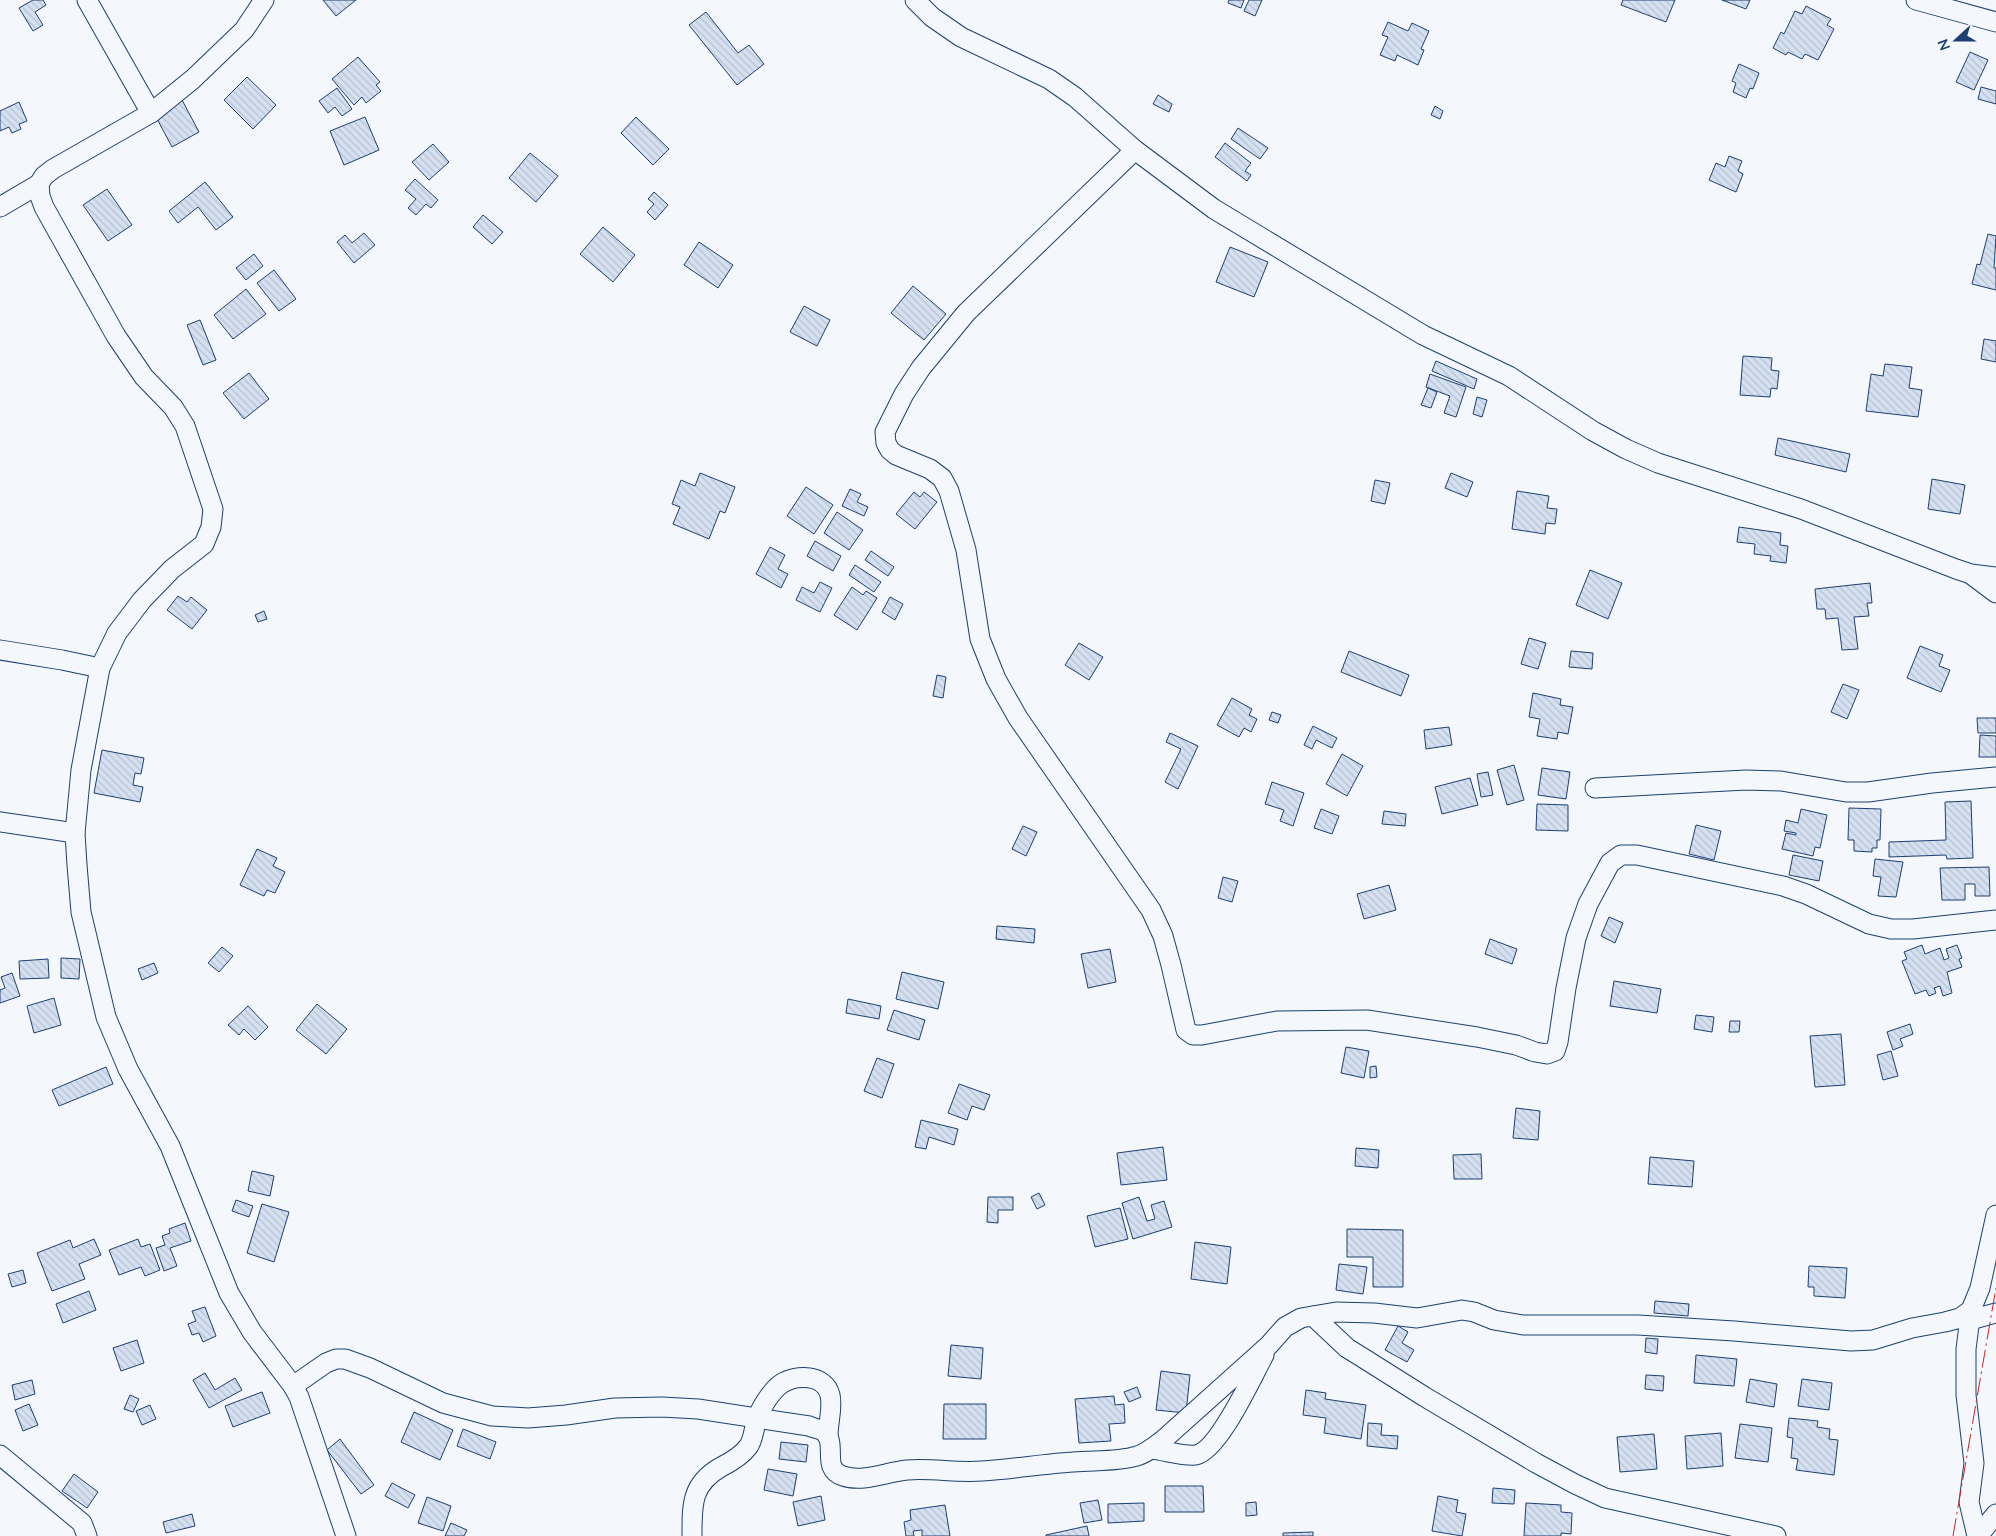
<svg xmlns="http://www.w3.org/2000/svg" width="1996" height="1536" viewBox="0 0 1996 1536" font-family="Lato,sans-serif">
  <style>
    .building { fill: url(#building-back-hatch); stroke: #1d3f73 }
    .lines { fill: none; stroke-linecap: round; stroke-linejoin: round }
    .minor-casing { stroke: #1d3f73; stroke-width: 21 }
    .minor { stroke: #f4f7fb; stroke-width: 19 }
    .power { stroke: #c62828; stroke-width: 1; stroke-dasharray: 18 4 2.5 4; stroke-linecap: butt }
  </style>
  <defs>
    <pattern id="building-back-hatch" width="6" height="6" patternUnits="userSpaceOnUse" patternTransform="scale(1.25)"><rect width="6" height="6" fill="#d5e0f0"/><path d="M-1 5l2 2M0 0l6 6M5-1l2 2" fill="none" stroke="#b6c1d1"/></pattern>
  </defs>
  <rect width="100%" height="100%" fill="#f4f7fb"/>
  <g class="building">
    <polygon points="33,0 43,0 46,5 35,12 43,25 33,31 19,8"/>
    <polygon points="323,0 356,0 336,16"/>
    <polygon points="1229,0 1244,0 1241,8 1228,3"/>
    <polygon points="1249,0 1262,0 1255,16 1244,11"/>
    <polygon points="1623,0 1675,0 1666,22 1621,5"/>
    <polygon points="1722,0 1750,0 1746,9"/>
    <polygon points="1806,6 1831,19 1827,25 1834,29 1818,60 1805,54 1802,59 1788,52 1786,55 1773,48 1781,32 1784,34 1795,11 1802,14"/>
    <polygon points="706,12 738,53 749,45 764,64 737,85 689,25"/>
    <polygon points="1388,22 1408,31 1412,23 1429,31 1421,49 1424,50 1418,65 1397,55 1395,61 1380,55 1388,37 1382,35"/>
    <polygon points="1970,52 1988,60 1974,90 1956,82"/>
    <polygon points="358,57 380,82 376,85 381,91 366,103 362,97 354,105 332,79"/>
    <polygon points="1739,64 1759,73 1753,89 1750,88 1746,98 1733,92 1736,83 1732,81"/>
    <polygon points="247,77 276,105 253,129 224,100"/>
    <polygon points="1981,87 1996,91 1996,104 1978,99"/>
    <polygon points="337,88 352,109 342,116 335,107 328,113 319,101"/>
    <polygon points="1158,95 1172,104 1169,112 1153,104"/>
    <polygon points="182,100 199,132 172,147 155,115"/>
    <polygon points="19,102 27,121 19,124 21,129 12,133 9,127 0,131 0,111"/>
    <polygon points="1435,106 1443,111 1440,119 1431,115"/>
    <polygon points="365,117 379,150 344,165 330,131"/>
    <polygon points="636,117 669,149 653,165 621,133"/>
    <polygon points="1238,128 1268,148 1260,159 1231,139"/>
    <polygon points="1225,143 1251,163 1245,171 1251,175 1247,181 1215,157"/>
    <polygon points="433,144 449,162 429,180 412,162"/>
    <polygon points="530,153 558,176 536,202 509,178"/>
    <polygon points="1729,156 1742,161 1738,171 1743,174 1736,192 1709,180 1716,163 1725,167"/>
    <polygon points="415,179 438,200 431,208 426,204 416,215 408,208 416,199 405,190"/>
    <polygon points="205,182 233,217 216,230 198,207 178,223 169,211"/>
    <polygon points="107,189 132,225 108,241 83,205"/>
    <polygon points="654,192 668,205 655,220 647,212 654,204 648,199"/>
    <polygon points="483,215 503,232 492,244 473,227"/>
    <polygon points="603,227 635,255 613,282 580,254"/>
    <polygon points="364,233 375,245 354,263 337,242 345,235 352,243"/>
    <polygon points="1988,234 1996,236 1994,268 1996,268 1996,290 1972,284 1977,264 1980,265"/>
    <polygon points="699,242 733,265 718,288 684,265"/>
    <polygon points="1230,247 1268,262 1254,297 1216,282"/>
    <polygon points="254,254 263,266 246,280 236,268"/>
    <polygon points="274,270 296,299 279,311 257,283"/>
    <polygon points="913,286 946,314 924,340 891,313"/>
    <polygon points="246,289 266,314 233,339 214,315"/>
    <polygon points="804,306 830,320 817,346 790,332"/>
    <polygon points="200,320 216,360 203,365 187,325"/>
    <polygon points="1984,339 1996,341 1996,362 1981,359"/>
    <polygon points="1743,356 1772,358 1771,370 1779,371 1777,389 1771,388 1770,397 1740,395"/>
    <polygon points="1436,361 1477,379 1474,389 1432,371"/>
    <polygon points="1885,364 1912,367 1909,388 1922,390 1918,417 1866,411 1871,374 1883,376"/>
    <polygon points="249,373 269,399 244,419 223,393"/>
    <polygon points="1430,374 1466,387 1456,417 1444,413 1450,396 1426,387"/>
    <polygon points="1428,388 1437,392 1431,408 1421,405"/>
    <polygon points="1477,397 1487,400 1482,417 1473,414"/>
    <polygon points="1778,438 1850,454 1846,472 1775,455"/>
    <polygon points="700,473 735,487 725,513 720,511 709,539 673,524 680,507 672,504 681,480 695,486"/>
    <polygon points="1451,473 1473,482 1467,497 1445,488"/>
    <polygon points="1932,479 1965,485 1960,514 1928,509"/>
    <polygon points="1375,480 1390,483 1385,504 1371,501"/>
    <polygon points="806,487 833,505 814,534 787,516"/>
    <polygon points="850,489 861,494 857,502 868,507 864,516 842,506"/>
    <polygon points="1517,491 1549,496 1547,508 1557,509 1555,524 1546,523 1545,534 1512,529"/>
    <polygon points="914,492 920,497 924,492 937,502 915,529 896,514"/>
    <polygon points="837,512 863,530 849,550 824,533"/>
    <polygon points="1739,527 1781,533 1780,545 1788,546 1786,563 1770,561 1771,556 1754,554 1755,544 1737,542"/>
    <polygon points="815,541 841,556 833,571 807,556"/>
    <polygon points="770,547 785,555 778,569 788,574 781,588 756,574"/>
    <polygon points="871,551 894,567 888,576 865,560"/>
    <polygon points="855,565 881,582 874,592 849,575"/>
    <polygon points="1590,570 1622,583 1608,619 1576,605"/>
    <polygon points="820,582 832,588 820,612 796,600 802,587 814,593"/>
    <polygon points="1870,583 1872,603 1867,603 1869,616 1854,617 1858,649 1842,650 1838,618 1826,619 1825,609 1817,609 1815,589"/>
    <polygon points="852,587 863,595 866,591 877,598 857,630 834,615"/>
    <polygon points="178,596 187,602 191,597 207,610 192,629 167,610"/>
    <polygon points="890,597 903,604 895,620 882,612"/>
    <polygon points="264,611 267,619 258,622 255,615"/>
    <polygon points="1529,638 1546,643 1538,669 1521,664"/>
    <polygon points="1079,643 1103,657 1089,680 1065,665"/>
    <polygon points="1920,646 1943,655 1939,666 1950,670 1941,692 1907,678"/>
    <polygon points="1349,651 1409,675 1401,696 1341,672"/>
    <polygon points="1571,651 1593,653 1592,669 1569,667"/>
    <polygon points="937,675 946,677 943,698 933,696"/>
    <polygon points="1843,684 1859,690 1847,719 1831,712"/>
    <polygon points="1533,693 1561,699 1560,705 1573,707 1568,734 1558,732 1557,739 1537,736 1540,719 1529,717"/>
    <polygon points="1232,698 1252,709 1249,715 1257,719 1251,732 1244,728 1239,737 1217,725"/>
    <polygon points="1272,712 1281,715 1278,723 1269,720"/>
    <polygon points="1977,718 1996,718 1996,733 1978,733"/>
    <polygon points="1313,726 1337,738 1332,748 1316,740 1312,749 1304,745"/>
    <polygon points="1449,727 1452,745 1426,749 1424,730"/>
    <polygon points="1170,733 1198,746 1178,789 1165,782 1181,749 1166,742"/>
    <polygon points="1980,735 1996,736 1996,757 1979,757"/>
    <polygon points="102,750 144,758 141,774 135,773 133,785 143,787 140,802 94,793"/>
    <polygon points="1342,754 1363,766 1347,796 1326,784"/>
    <polygon points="1514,765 1524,800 1507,805 1497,770"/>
    <polygon points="1542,768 1570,772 1566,799 1538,795"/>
    <polygon points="1488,772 1493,795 1481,797 1477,774"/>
    <polygon points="1470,778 1478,805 1442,814 1435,787"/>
    <polygon points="1272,782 1304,793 1293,826 1280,821 1284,810 1265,804"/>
    <polygon points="1971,801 1973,858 1947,859 1946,855 1889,857 1889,842 1946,840 1945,802"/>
    <polygon points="1537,804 1568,805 1568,831 1536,830"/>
    <polygon points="1849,808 1881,809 1880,840 1877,840 1877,848 1872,848 1872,852 1854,851 1854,840 1848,840"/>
    <polygon points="1321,809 1339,816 1332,834 1314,828"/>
    <polygon points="1801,809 1827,815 1820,848 1815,847 1813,856 1782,849 1786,833 1796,835 1796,833 1784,831 1786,820 1798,823"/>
    <polygon points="1384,811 1406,814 1405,826 1382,824"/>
    <polygon points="1696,825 1721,831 1714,860 1689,854"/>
    <polygon points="1023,826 1037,832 1026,856 1012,849"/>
    <polygon points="257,849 277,858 273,866 285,872 275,893 267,890 264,896 240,885"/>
    <polygon points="1793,855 1823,861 1819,881 1789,875"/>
    <polygon points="1875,859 1903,862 1896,897 1878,896 1881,877 1873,876"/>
    <polygon points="1989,867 1990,896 1975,896 1975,884 1965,884 1965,900 1942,900 1940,868"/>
    <polygon points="1223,877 1238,881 1232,902 1218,898"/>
    <polygon points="1389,885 1396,910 1364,919 1357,894"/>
    <polygon points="1609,917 1623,923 1615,943 1601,936"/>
    <polygon points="997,926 1035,929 1034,943 996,939"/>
    <polygon points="1490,939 1517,949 1512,964 1485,954"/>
    <polygon points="1922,945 1925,954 1940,948 1944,960 1949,958 1946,949 1957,945 1962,958 1959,959 1962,967 1947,972 1952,993 1943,996 1940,986 1934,988 1936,993 1929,996 1926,990 1915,994 1902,961 1907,959 1904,952"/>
    <polygon points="222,947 233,956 219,972 208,963"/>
    <polygon points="1110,949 1116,982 1088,988 1081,954"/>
    <polygon points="61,958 80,959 79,979 61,978"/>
    <polygon points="48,959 49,978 20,979 19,961"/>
    <polygon points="154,963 158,973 142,980 138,969"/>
    <polygon points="902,972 944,982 938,1009 896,999"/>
    <polygon points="12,973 20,996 0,1003 0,990 5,988 1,977"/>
    <polygon points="1614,981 1661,989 1657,1013 1610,1006"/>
    <polygon points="54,998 61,1025 34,1033 27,1006"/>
    <polygon points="848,999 881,1006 879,1019 846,1013"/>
    <polygon points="317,1004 347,1029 326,1054 296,1030"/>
    <polygon points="248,1006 268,1027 255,1040 244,1029 239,1035 228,1025"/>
    <polygon points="894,1010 925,1020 919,1040 887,1030"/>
    <polygon points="1696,1015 1714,1017 1712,1032 1694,1029"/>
    <polygon points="1730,1021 1740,1021 1739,1032 1729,1032"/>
    <polygon points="1910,1024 1913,1034 1900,1039 1903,1046 1893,1050 1887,1032"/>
    <polygon points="1841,1034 1845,1085 1815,1087 1810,1036"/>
    <polygon points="1346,1047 1369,1051 1364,1078 1341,1073"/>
    <polygon points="1891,1051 1898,1076 1883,1080 1877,1055"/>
    <polygon points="877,1058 894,1064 882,1098 864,1091"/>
    <polygon points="1376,1066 1377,1077 1370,1078 1370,1067"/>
    <polygon points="106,1067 113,1084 59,1106 52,1090"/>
    <polygon points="959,1084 990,1095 984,1110 972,1106 967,1120 948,1113"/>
    <polygon points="1516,1108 1540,1111 1538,1140 1513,1138"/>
    <polygon points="921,1120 958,1129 954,1145 929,1137 926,1149 915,1147"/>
    <polygon points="1163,1147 1167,1180 1121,1185 1117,1153"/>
    <polygon points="1356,1148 1379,1150 1378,1168 1355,1166"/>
    <polygon points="1481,1154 1482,1179 1454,1179 1453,1155"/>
    <polygon points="1650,1157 1694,1161 1692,1187 1648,1184"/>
    <polygon points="252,1171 274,1176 270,1196 248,1191"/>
    <polygon points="1039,1193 1045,1205 1037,1209 1031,1197"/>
    <polygon points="988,1197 1013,1197 1013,1210 998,1210 998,1223 987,1222"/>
    <polygon points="1139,1197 1147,1221 1155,1219 1151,1205 1164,1201 1172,1227 1133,1239 1122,1203"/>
    <polygon points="236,1200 253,1206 249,1217 232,1211"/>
    <polygon points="262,1204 289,1212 274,1262 247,1253"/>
    <polygon points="1120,1208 1128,1239 1095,1247 1087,1216"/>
    <polygon points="185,1223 191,1241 170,1248 177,1266 164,1271 156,1248 165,1245 162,1236 170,1233 169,1229"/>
    <polygon points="1347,1229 1403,1230 1403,1287 1373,1287 1373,1257 1347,1257"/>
    <polygon points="94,1239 101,1255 79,1264 85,1279 52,1291 37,1253 70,1240 73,1248"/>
    <polygon points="138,1239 141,1247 150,1244 160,1270 145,1276 141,1267 119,1275 109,1250"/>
    <polygon points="1195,1242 1231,1247 1227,1284 1191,1279"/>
    <polygon points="1339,1264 1367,1267 1363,1294 1336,1290"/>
    <polygon points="1809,1266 1847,1268 1845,1298 1814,1296 1814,1287 1808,1287"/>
    <polygon points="23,1270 26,1283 12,1287 8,1274"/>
    <polygon points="89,1291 96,1310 63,1323 56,1304"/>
    <polygon points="1655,1301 1689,1304 1688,1316 1654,1313"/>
    <polygon points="205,1307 216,1336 203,1342 199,1333 192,1335 188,1324 196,1321 192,1311"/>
    <polygon points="1398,1326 1408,1332 1402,1343 1414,1350 1407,1362 1385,1350"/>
    <polygon points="1646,1338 1658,1339 1657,1354 1645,1352"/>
    <polygon points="137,1340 144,1363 121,1371 113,1348"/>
    <polygon points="951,1345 983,1348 981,1379 948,1376"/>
    <polygon points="1696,1355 1737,1359 1734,1386 1694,1383"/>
    <polygon points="1161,1371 1190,1375 1186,1413 1156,1410"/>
    <polygon points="205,1373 215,1390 235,1378 242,1390 209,1408 193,1380"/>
    <polygon points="1646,1375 1664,1376 1663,1391 1645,1389"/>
    <polygon points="1750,1379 1777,1384 1774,1407 1746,1402"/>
    <polygon points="1802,1379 1832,1383 1829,1410 1798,1406"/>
    <polygon points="32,1380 35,1394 15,1400 12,1385"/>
    <polygon points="1137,1387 1141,1397 1129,1402 1124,1392"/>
    <polygon points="1306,1390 1326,1393 1325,1399 1366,1405 1361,1439 1324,1433 1326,1418 1303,1415"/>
    <polygon points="262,1392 270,1413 233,1427 225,1406"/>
    <polygon points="130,1395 139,1399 133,1412 124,1409"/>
    <polygon points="1114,1396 1115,1405 1124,1404 1125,1423 1109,1424 1111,1441 1079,1443 1075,1399"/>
    <polygon points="29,1404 38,1425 23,1431 15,1410"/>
    <polygon points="944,1404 986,1404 986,1439 943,1439"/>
    <polygon points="150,1405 156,1419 142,1425 136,1411"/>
    <polygon points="414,1412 453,1430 440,1460 401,1442"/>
    <polygon points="1789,1418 1818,1421 1817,1427 1830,1429 1829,1439 1838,1440 1834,1475 1796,1470 1798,1459 1791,1458 1793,1438 1787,1437"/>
    <polygon points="1368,1423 1382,1424 1381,1435 1398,1436 1397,1449 1367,1446"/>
    <polygon points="1740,1424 1772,1428 1768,1462 1735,1458"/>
    <polygon points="463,1429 496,1442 490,1459 457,1446"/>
    <polygon points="1721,1433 1723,1466 1687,1469 1685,1436"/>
    <polygon points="1654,1434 1657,1469 1620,1472 1617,1437"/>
    <polygon points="340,1439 374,1485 361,1494 327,1450"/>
    <polygon points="781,1442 808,1445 806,1462 779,1459"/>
    <polygon points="768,1469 797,1474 793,1496 764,1490"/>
    <polygon points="74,1474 98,1492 87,1508 62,1491"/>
    <polygon points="392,1483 415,1495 408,1508 385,1496"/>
    <polygon points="1165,1486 1203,1486 1204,1512 1165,1512"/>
    <polygon points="1493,1488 1515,1490 1514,1504 1492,1503"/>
    <polygon points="821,1496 825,1520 798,1526 793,1502"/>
    <polygon points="1438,1496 1458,1500 1456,1512 1466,1514 1462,1536 1432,1531"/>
    <polygon points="427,1497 451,1506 443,1531 418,1523"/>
    <polygon points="1098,1500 1102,1520 1084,1523 1080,1503"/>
    <polygon points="1256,1502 1257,1515 1246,1516 1246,1503"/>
    <polygon points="1144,1503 1144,1521 1108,1523 1108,1504"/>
    <polygon points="1526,1503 1561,1505 1561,1512 1572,1513 1571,1534 1561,1533 1561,1536 1524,1536"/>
    <polygon points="945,1505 950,1536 922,1536 922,1530 913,1531 914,1536 906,1536 904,1522 911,1520 910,1510"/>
    <polygon points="192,1514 195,1526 166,1533 163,1522"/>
    <polygon points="451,1523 467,1530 464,1536 445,1536"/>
    <polygon points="1087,1526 1089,1536 1046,1536 1046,1535"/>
    <polygon points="1313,1532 1313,1536 1283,1536 1283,1533"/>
  </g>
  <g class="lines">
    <defs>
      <g id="minor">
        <polyline points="87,0 151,113"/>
        <polyline points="264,0 244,30 193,79 151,113 53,169 44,176 39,184 40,196 44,207 116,336 144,377 173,407 185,426 213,509 211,527 204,544 172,569 142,600 117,633 100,668 81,770 75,833 77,865 81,912 106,1017 128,1069 170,1146 229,1293 252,1332 293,1386 299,1397 346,1536"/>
        <polyline points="915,0 932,17 961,37 1049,79 1075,97 1135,150 1214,209 1423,335 1509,376 1593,431 1626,449 1658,463 1801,509 1956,569 1971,574 1996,577"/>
        <polyline points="1916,0 1996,22"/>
        <polyline points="1135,150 966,313 921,368 904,394 885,432 886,443 890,450 896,455 930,469 942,478 949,491 966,550 980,639 996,679 1018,718 1151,910 1163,936 1171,965 1186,1030 1193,1035 1202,1035 1277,1021 1367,1020 1477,1037 1516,1045 1535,1052 1547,1054 1555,1051 1558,1042 1566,988 1576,938 1588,904 1610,863 1621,855 1637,855 1783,886 1806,894 1869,924 1891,929 1913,929 1996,920"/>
        <polyline points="0,207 39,184"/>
        <polyline points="1972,575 1996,593"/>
        <polyline points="0,650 62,660 100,668"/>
        <polyline points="1595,788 1746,780 1781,781 1846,792 1868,792 1932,783 1996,777"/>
        <polyline points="0,822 75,833"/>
        <polyline points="1971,1310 1966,1349 1966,1395 1974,1463 1969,1502 1977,1536"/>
        <polyline points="1313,1316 1347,1348 1360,1356 1425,1397 1536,1463 1575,1484 1605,1498 1776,1536"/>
        <polyline points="1970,1320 1996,1313"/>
        <path d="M293 1386 326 1363 336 1359H345L370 1368 443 1403 492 1416 528 1418 566 1415 615 1408 662 1407 698 1409 809 1426C813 1428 819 1429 823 1431 839 1442 820 1469 843 1476 863 1483 886 1472 907 1470 932 1468 957 1473 982 1471 1013 1469 1043 1464 1073 1462 1094 1460 1117 1462 1137 1456 1147 1453 1155 1446 1163 1440L1269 1345 1285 1327 1301 1318 1336 1312 1374 1313 1417 1318 1462 1310 1474 1312 1494 1320 1523 1325H1638L1734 1331 1851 1341 1873 1340 1912 1328 1945 1322 1960 1318 1971 1310 1980 1288 1996 1215"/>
        <path d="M1151 1449C1163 1450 1186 1457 1196 1455 1219 1450 1252 1377 1264 1355"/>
        <polyline points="0,1455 82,1523 87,1536"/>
        <path d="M692 1536C692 1505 691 1484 721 1467 731 1462 741 1456 748 1447 753 1441 754 1429 756 1422 758 1415 762 1407 766 1401 770 1395 775 1388 781 1384 796 1374 825 1374 830 1395 833 1407 828 1423 828 1436"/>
        <polyline points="1978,1536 1996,1514"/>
      </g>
    </defs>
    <use href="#minor" class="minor-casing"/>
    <use href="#minor" class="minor"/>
    <polyline class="power" points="1953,1536 1996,1288"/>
  </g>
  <g transform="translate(1956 40) rotate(249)" stroke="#f4f7fb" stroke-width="4" paint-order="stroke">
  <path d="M0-4L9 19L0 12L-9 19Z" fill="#1d3f73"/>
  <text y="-8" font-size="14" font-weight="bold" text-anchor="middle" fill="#1d3f73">N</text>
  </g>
</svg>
